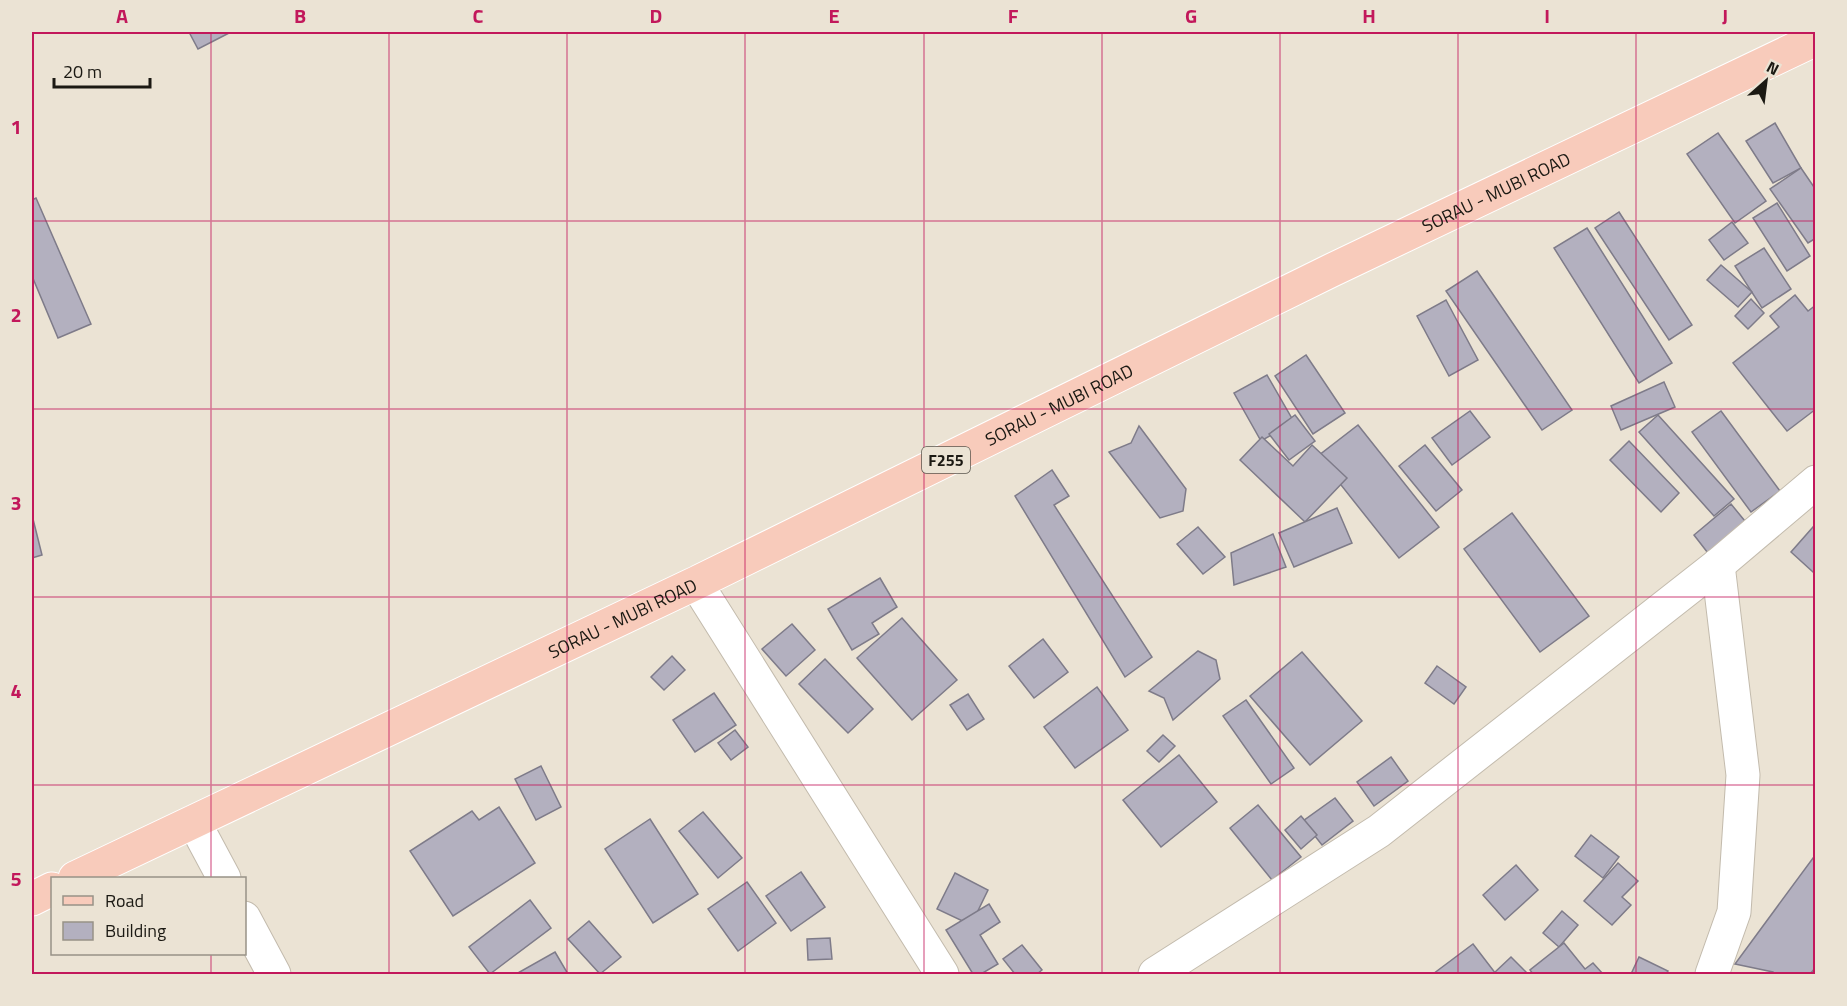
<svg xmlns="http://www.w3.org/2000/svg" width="1847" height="1006" viewBox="0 0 1847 1006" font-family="'Titillium Web',sans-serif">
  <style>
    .building { fill: #b3b0bf; stroke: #7e7b89; stroke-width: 1.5 }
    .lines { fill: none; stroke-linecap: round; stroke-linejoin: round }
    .street-casing { stroke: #c3bbad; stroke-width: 35 }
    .primary-casing { stroke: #fff; stroke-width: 35 }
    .street { stroke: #fff; stroke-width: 33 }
    .primary { stroke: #f8cbbb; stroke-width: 33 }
    .grid { fill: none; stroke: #c2185b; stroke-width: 1.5; stroke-opacity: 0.55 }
    .labels { text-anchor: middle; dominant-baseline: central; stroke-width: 4.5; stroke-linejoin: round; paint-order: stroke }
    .shield { fill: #ebe3d4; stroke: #59564d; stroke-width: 1.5 }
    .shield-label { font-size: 16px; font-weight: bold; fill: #1b1913 }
    .street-label { font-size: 18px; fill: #1b1913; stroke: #ebe3d4 }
    .neatline { fill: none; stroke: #c2185b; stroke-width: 2 }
    .grid-label { font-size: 20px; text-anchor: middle; font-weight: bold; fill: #c2185b }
  </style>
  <rect width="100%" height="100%" fill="#ebe3d4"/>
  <g class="building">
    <polygon points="189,32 231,32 198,49"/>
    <polygon points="1775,123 1801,168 1773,183 1746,141"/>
    <polygon points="1718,133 1766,201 1735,223 1687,154"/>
    <polygon points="1801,168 1816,190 1816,238 1808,243 1770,189"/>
    <polygon points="36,198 91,324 58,338 32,276 32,200"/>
    <polygon points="1777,203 1810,256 1787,271 1753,218"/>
    <polygon points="1619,212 1692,325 1669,340 1595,228"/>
    <polygon points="1732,222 1748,243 1724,260 1709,240"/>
    <polygon points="1587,228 1672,363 1639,383 1554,248"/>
    <polygon points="1764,248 1791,289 1762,308 1735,266"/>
    <polygon points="1721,265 1752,292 1738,307 1707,280"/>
    <polygon points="1477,271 1572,410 1542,430 1446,291"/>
    <polygon points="1795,295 1808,311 1816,305 1816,409 1787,431 1733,363 1779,327 1770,316"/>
    <polygon points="1751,299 1764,313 1748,329 1735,316"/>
    <polygon points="1446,300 1478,360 1449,376 1417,316"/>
    <polygon points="1306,355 1345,413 1313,434 1275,376"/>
    <polygon points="1267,375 1294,422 1261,441 1234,393"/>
    <polygon points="1664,382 1675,407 1621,430 1611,406"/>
    <polygon points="1470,411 1490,437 1452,465 1432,438"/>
    <polygon points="1721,411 1780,491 1751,512 1692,432"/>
    <polygon points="1295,415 1315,441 1289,460 1269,434"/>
    <polygon points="1658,415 1734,499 1714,516 1639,432"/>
    <polygon points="1358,425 1439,527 1399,558 1318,456"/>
    <polygon points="1139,426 1186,489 1183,511 1160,518 1109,452 1131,443"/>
    <polygon points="1262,437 1293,466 1312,445 1347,478 1305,522 1240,460"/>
    <polygon points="1629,441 1679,493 1661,512 1610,460"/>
    <polygon points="1425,445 1462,490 1436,511 1399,466"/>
    <polygon points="1052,470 1069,496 1054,505 1152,657 1125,677 1015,496"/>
    <polygon points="1731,504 1749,526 1711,557 1694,535"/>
    <polygon points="1337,508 1352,543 1294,567 1279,533"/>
    <polygon points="1512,513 1589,616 1540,652 1464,549"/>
    <polygon points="32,515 42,555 32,558"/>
    <polygon points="1198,527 1225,557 1203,574 1177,544"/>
    <polygon points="1813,527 1816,529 1816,569 1813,572 1791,552"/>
    <polygon points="1273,534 1286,567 1234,585 1231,553"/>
    <polygon points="880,578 897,607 872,623 879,634 852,650 828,609"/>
    <polygon points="902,618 957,680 912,720 857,658"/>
    <polygon points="792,624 815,650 786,676 762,649"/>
    <polygon points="1043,639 1068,672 1034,698 1009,666"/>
    <polygon points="1198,651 1216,660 1220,679 1173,720 1164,698 1149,691"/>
    <polygon points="1302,652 1362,721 1310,765 1250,696"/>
    <polygon points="672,656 685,670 664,690 651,677"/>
    <polygon points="825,659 873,709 848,733 799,684"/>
    <polygon points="1437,666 1466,687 1454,704 1425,683"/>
    <polygon points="1097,687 1128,730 1075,768 1044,727"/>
    <polygon points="714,693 736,725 695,752 673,720"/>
    <polygon points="968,694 984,719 967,730 950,705"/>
    <polygon points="1246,700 1294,768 1271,784 1223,716"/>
    <polygon points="735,730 748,747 731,760 718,743"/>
    <polygon points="1163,735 1175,746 1159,762 1147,751"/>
    <polygon points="1179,755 1217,802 1161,847 1123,800"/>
    <polygon points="1391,757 1408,781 1374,806 1357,782"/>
    <polygon points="541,766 561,807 536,820 515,779"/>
    <polygon points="1335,798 1353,821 1322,845 1303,821"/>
    <polygon points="1258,805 1301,857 1272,880 1230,828"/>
    <polygon points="499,807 535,863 453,916 410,851 472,811 479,820"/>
    <polygon points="703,812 742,858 718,878 679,831"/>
    <polygon points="1301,816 1317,835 1301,849 1285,830"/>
    <polygon points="650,819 698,894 653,923 605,849"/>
    <polygon points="1591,835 1619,857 1603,878 1575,856"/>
    <polygon points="1816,854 1816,967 1810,974 1775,974 1773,972 1735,964"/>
    <polygon points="1618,863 1638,881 1622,897 1631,905 1612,925 1584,901"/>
    <polygon points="1516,865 1538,890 1505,920 1483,895"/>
    <polygon points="801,872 825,907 791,931 766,896"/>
    <polygon points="955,873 988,890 971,925 937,909"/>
    <polygon points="747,882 776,923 738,951 708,909"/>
    <polygon points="530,900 551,928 490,974 469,947"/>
    <polygon points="989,904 1000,922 980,935 998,964 981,974 973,974 946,930"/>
    <polygon points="1562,911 1578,925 1559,947 1543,933"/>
    <polygon points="589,921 621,957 600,974 568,939"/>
    <polygon points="830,938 832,959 808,960 807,939"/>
    <polygon points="1564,943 1585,969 1593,963 1603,974 1533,974 1530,970"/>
    <polygon points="1473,944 1496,974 1433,974"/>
    <polygon points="1022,945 1042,970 1037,974 1015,974 1003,959"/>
    <polygon points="555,952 568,974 516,974"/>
    <polygon points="1511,957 1528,974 1493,974"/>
    <polygon points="1639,957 1668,971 1666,974 1631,974"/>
  </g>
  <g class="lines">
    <defs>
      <g id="street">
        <polyline points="696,583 942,974"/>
        <polyline points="194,822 224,878"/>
        <polyline points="244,918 274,974"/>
        <polyline points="1155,974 1379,831 1718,565 1816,482"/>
        <polyline points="1712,974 1734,912 1743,775 1718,565"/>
      </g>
      <g id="primary">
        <path id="s1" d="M75 878 696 583 1330 271 1816 39"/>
        <polyline points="32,899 52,889"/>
      </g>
    </defs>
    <use href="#street" class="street-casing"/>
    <use href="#primary" class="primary-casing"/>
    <use href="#street" class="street"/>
    <use href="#primary" class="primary"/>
  </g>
  <path class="grid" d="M211 32V878M389 32V974M567 32V974M745 32V974M924 32V974M1102 32V974M1280 32V974M1458 32V974M1636 32V974M32 221H1816M32 409H1816M32 597H1816M32 785H1816M211 954V974"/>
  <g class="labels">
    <rect class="shield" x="922" y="447" width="48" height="26" rx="4.5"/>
    <g class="shield-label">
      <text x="946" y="460">F255</text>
    </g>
    <g class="street-label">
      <text stroke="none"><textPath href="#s1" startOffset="1578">SORAU - MUBI ROAD</textPath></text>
      <text stroke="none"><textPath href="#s1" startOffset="1092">SORAU - MUBI ROAD</textPath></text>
      <text stroke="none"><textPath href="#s1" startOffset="606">SORAU - MUBI ROAD</textPath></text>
    </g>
  </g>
  <rect width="1847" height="1006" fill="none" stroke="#ebe3d4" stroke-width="66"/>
  <rect x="51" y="877" width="195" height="78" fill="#ebe3d4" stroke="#989287" stroke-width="1.5"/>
  <rect x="63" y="896" width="30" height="9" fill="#f8cbbb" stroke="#989287" stroke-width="1.5"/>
  <text x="105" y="907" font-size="18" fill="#1b1913">Road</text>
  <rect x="63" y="922" width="30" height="18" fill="#b3b0bf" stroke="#989287" stroke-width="1.5"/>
  <text x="105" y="937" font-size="18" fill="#1b1913">Building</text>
  <g transform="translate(1766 81) rotate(28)" stroke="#ebe3d4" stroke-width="4.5" paint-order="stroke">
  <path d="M0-4.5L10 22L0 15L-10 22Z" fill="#1b1913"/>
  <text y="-9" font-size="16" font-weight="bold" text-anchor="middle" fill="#1b1913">N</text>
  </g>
  <path d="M54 78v9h96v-9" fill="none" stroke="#1b1913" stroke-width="3"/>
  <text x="63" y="78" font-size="18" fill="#1b1913" stroke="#ebe3d4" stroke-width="4.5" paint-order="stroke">20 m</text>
  <rect x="33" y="33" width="1781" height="940" class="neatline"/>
  <g class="grid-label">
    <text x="122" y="23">A</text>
    <text x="300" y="23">B</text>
    <text x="478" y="23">C</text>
    <text x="656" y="23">D</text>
    <text x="834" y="23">E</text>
    <text x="1013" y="23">F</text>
    <text x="1191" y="23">G</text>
    <text x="1369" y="23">H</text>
    <text x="1547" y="23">I</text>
    <text x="1725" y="23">J</text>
    <text x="16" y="134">1</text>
    <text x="16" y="322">2</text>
    <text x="16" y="510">3</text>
    <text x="16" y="698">4</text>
    <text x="16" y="886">5</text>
  </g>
</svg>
